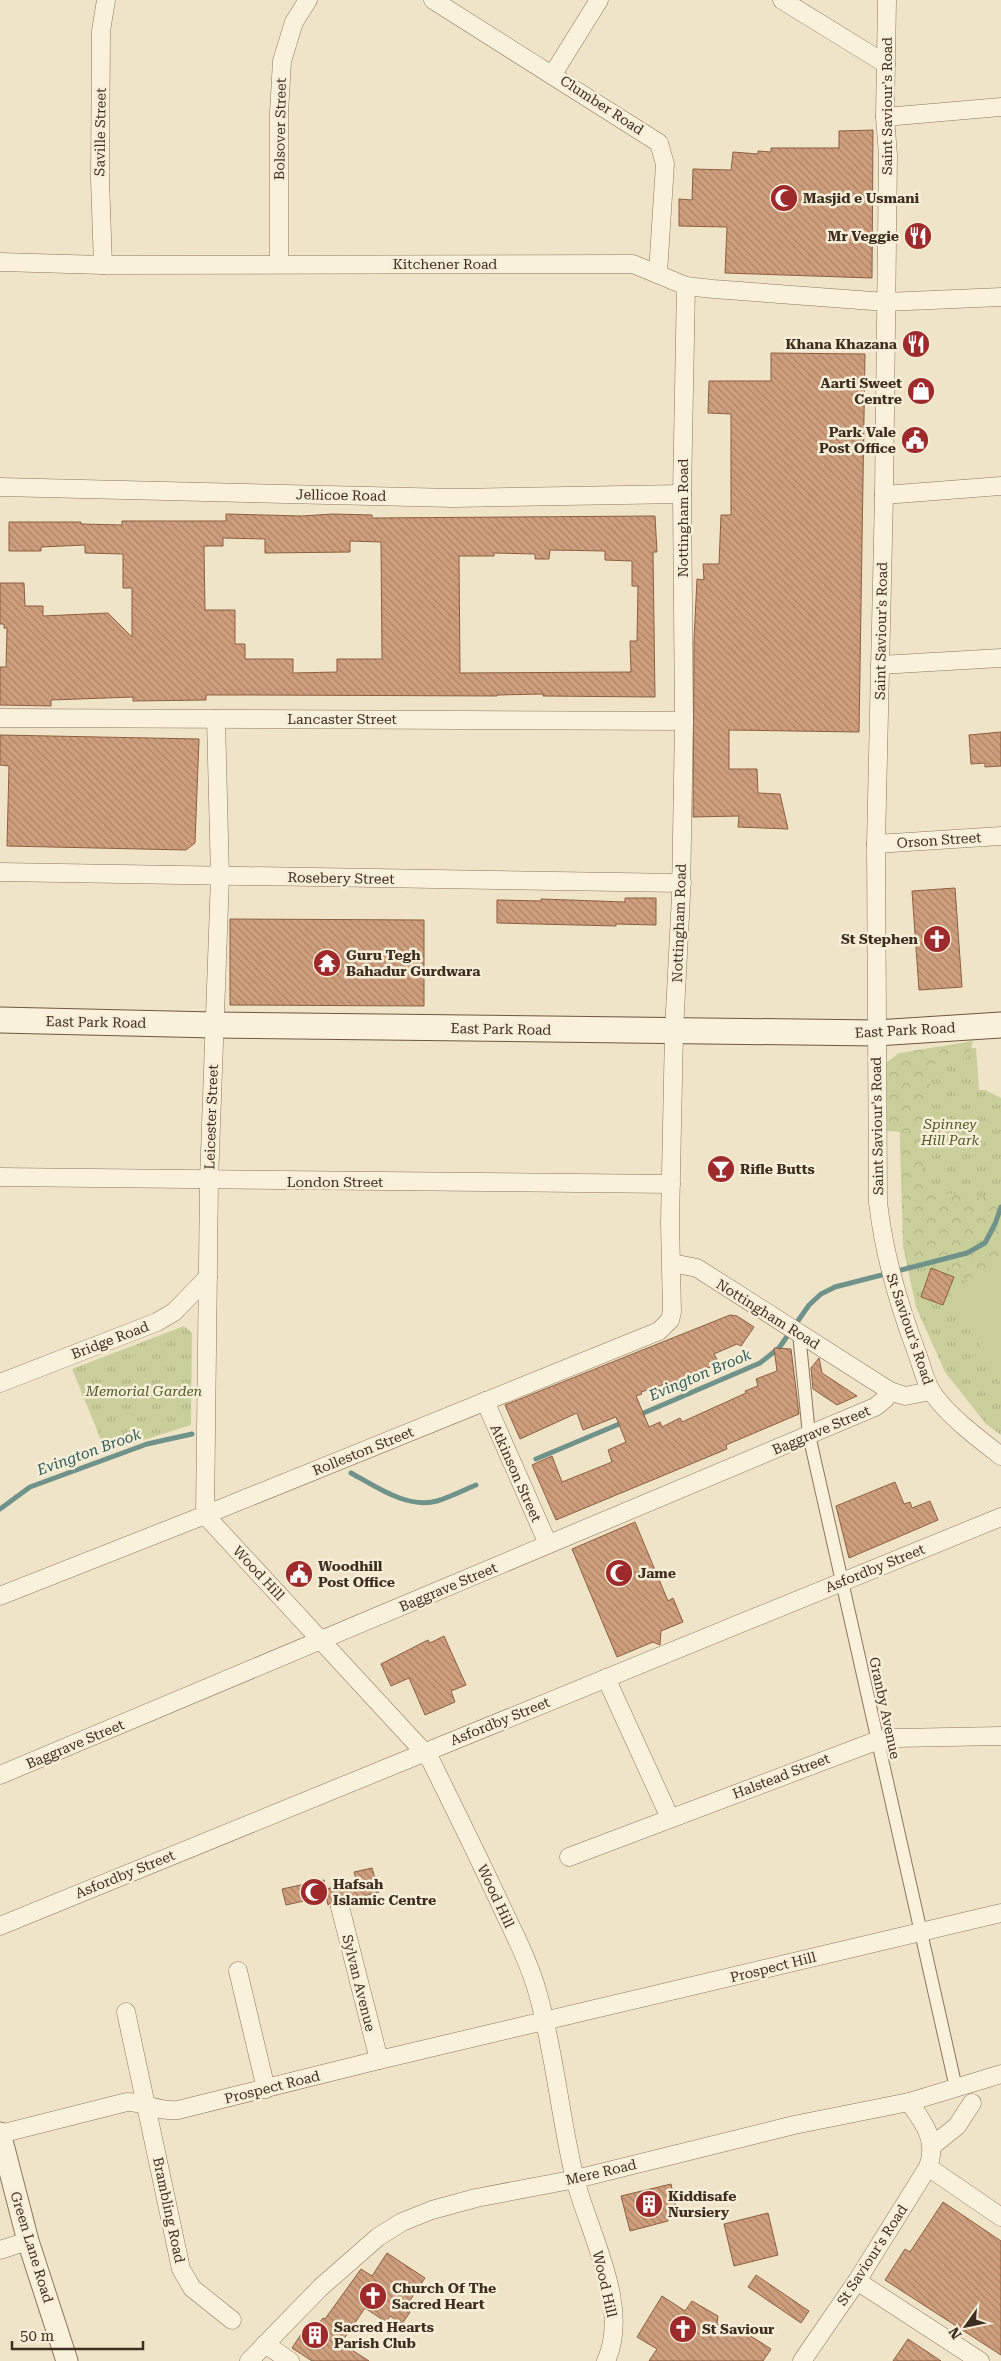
<svg xmlns="http://www.w3.org/2000/svg" width="1001" height="2361" viewBox="0 0 1001 2361" font-family="'Roboto Serif',serif">
  <style>
    .grass { fill: url(#grass-tufts) }
    .forest { fill: url(#forest-crowns) }
    .pitch { fill: #c9cf9b }
    .lines { fill: none; stroke-linecap: round; stroke-linejoin: round }
    .stream { stroke: #6f938a; stroke-width: 5 }
    .building { fill: url(#building-back-hatch); stroke: #8d5f41; fill-rule: evenodd }
    .pedestrian-casing { stroke: #8d765c; stroke-width: 14 }
    .minor-casing { stroke: #8d765c; stroke-width: 19 }
    .tertiary-casing { stroke: #8d765c; stroke-width: 23 }
    .secondary-casing { stroke: #6f573f; stroke-width: 27 }
    .pedestrian { stroke: #faf1dc; stroke-width: 12 }
    .minor { stroke: #faf1dc; stroke-width: 18 }
    .tertiary { stroke: #faf1dc; stroke-width: 21 }
    .secondary { stroke: #faf1dc; stroke-width: 25 }
    .labels { text-anchor: middle; dominant-baseline: central; stroke-width: 5; stroke-linejoin: round; paint-order: stroke }
    .street-label { font-size: 14px; fill: #3d2e20; stroke: #f7eed8 }
    .poi-label { font-size: 14px; font-weight: bold; fill: #3d2e20; stroke: #f7eed8; text-anchor: start }
    .park-label { font-size: 14px; font-style: italic; fill: #4d5a26; stroke: #f7eed8 }
    .water-label { font-size: 15px; font-style: italic; fill: #2f5d5a; stroke: #f7eed8 }
  </style>
  <defs>
    <pattern id="grass-tufts" width="24" height="20" patternUnits="userSpaceOnUse" patternTransform="scale(1.25)"><rect width="24" height="20" fill="#c9cf9b"/><path d="M3 7l-1-3M5 7V3M7 7l1-3M15 17l-1-3M17 17v-4M19 17l1-3" fill="none" stroke="#aeb285"/></pattern>
    <pattern id="forest-crowns" width="20" height="18" patternUnits="userSpaceOnUse" patternTransform="scale(1.25)"><rect width="20" height="18" fill="#c9cf9b"/><path d="M2 6a3 3 0 1 1 6 0M12 15a3 3 0 1 1 6 0" fill="none" stroke="#aeb285"/></pattern>
    <pattern id="building-back-hatch" width="6" height="6" patternUnits="userSpaceOnUse" patternTransform="scale(1.25)"><rect width="6" height="6" fill="#cf9f7d"/><path d="M-1 5l2 2M0 0l6 6M5-1l2 2" fill="none" stroke="#a98266"/></pattern>
  </defs>
  <rect width="100%" height="100%" fill="#f0e4c8"/>
  <g class="grass">
    <polygon points="976,1048 979,1090 985,1090 1001,1098 1001,1435 986,1424 945,1372 916,1307 903,1246 898,1075 924,1051"/>
    <polygon points="184,1326 192,1333 191,1425 106,1452 72,1369"/>
  </g>
  <g class="forest">
    <polygon points="973,1041 969,1057 930,1065 930,1093 922,1133 887,1131 886,1063 899,1053"/>
    <polygon points="900,1132 923,1135 923,1176 941,1193 981,1197 1001,1192 1001,1265 964,1281 947,1267 907,1266"/>
  </g>
  <polygon class="pitch" points="1001,1263 1001,1384 949,1291"/>
  <g class="lines">
    <g class="stream">
      <polyline points="639,1415 760,1363 779,1348 809,1305 821,1294 835,1287 967,1253 985,1243 995,1224 1001,1207"/>
      <polyline points="536,1459 624,1422"/>
      <path d="M351 1473C377 1487 407 1509 437 1501 450 1497 464 1490 476 1485"/>
      <polyline points="0,1509 30,1487 147,1444 192,1434"/>
    </g>
  </g>
  <g class="building">
    <polygon points="873,130 872,278 725,273 727,227 679,226 679,199 692,200 693,169 731,170 733,152 758,154 758,151 771,152 771,148 839,148 839,131"/>
    <polygon points="771,353 865,354 859,732 729,730 729,769 757,769 758,793 780,794 788,829 738,827 739,816 693,817 694,640 697,579 704,580 703,564 719,564 721,515 731,515 731,414 708,413 709,381 771,381"/>
    <path d="M226 514 302 516 333 514 372 515V518L655 516 657 552H653L655 697 543 696V694L497 695V696L257 695H206V700L133 701V697L51 700V706L0 705V667H6L7 628H4V624H0V583H24L25 606H43V616L108 613 132 637V588H123V554L85 553V545L41 547V551H9V522H81V524L122 525V521H226ZM223 538 265 539V553L350 552V541L381 542 382 659H337V672L293 673V659H245V644H235V610H205L204 546H223ZM550 550 605 551V560L632 561V586H638L637 641H630L631 672 460 673 459 556H494V553L535 554V559H549Z"/>
    <polygon points="1001,732 1001,766 985,767 985,763 971,764 969,735"/>
    <polygon points="0,735 199,739 195,843 186,850 7,846 9,766 0,765"/>
    <polygon points="955,888 962,987 919,990 912,891"/>
    <polygon points="625,898 656,898 656,925 616,924 616,926 497,923 497,900 541,901 541,899 625,902"/>
    <polygon points="230,919 424,920 424,1006 230,1005"/>
    <polygon points="931,1268 954,1277 943,1305 921,1297"/>
    <polygon points="730,1315 737,1316 754,1327 741,1346 737,1344 714,1354 719,1363 675,1383 674,1381 641,1392 642,1394 636,1396 649,1427 660,1422 662,1427 680,1418 682,1422 746,1393 745,1391 758,1386 756,1379 777,1371 774,1348 791,1349 799,1414 726,1445 727,1449 556,1520 532,1465 552,1456 562,1482 612,1462 608,1450 626,1442 616,1417 583,1430 577,1413 520,1439 505,1405"/>
    <polygon points="819,1358 822,1373 857,1396 837,1405 813,1389 811,1368"/>
    <polygon points="895,1482 904,1504 910,1502 912,1508 930,1501 938,1520 849,1558 836,1506"/>
    <polygon points="635,1522 668,1601 673,1598 683,1622 661,1631 660,1645 653,1642 617,1657 572,1549"/>
    <polygon points="444,1636 466,1685 451,1691 455,1702 425,1715 409,1678 391,1686 381,1664 428,1640 430,1643"/>
    <polygon points="372,1868 379,1892 348,1900 338,1897 328,1905 326,1896 286,1905 282,1889 324,1880 326,1889 357,1882 354,1872"/>
    <polygon points="671,2184 677,2211 667,2214 668,2221 630,2231 621,2196"/>
    <polygon points="943,2202 1001,2241 1001,2355 885,2280 905,2249 910,2252"/>
    <polygon points="768,2213 778,2255 734,2266 724,2224"/>
    <polygon points="387,2253 425,2278 405,2308 410,2312 402,2324 390,2316 386,2322 365,2308 341,2343 369,2361 312,2361 292,2348 309,2322 316,2327 323,2318 325,2319 361,2269 372,2276"/>
    <polygon points="756,2275 809,2311 801,2323 748,2287"/>
    <polygon points="662,2296 685,2311 692,2301 718,2316 717,2324 738,2337 746,2333 771,2349 763,2361 649,2361 657,2349 637,2337"/>
    <polygon points="908,2339 941,2361 893,2361"/>
  </g>
  <g class="lines">
    <defs>
      <polyline id="pedestrian" points="799,1333 809,1435 956,2088"/>
      <g id="minor">
        <polyline points="433,0 659,143 665,164 658,273"/>
        <polyline points="782,0 886,64"/>
        <path d="M887 0 885 117 888 155 884 495 876 844 878 1202C884 1256 899 1306 918 1356 922 1367 925 1382 932 1392 946 1414 980 1440 1001 1456"/>
        <polyline points="553,74 599,0"/>
        <polyline points="885,117 1001,107"/>
        <polyline points="0,262 103,265 633,264 686,286 713,289 886,302 1001,297"/>
        <polyline points="279,264 279,113 282,61 294,22 308,0"/>
        <polyline points="103,265 100,180 101,31 106,0"/>
        <polyline points="0,487 453,498 682,494"/>
        <polyline points="884,495 1001,486"/>
        <polyline points="880,665 1001,658"/>
        <polyline points="0,718 684,721"/>
        <polyline points="876,844 1001,836"/>
        <polyline points="0,872 682,883"/>
        <polyline points="0,1177 671,1184"/>
        <polyline points="672,1263 697,1268 890,1391 905,1396 931,1391"/>
        <polyline points="0,1383 157,1322 174,1312 208,1277"/>
        <polyline points="485,1401 548,1544"/>
        <path d="M205 1515 424 1752 431 1761C455 1810 480 1860 503 1910 516 1937 530 1965 538 1994 555 2054 560 2118 575 2179 589 2234 631 2306 606 2361"/>
        <polyline points="205,1515 209,1181 220,877 216,719"/>
        <polyline points="0,1596 205,1515 659,1331 670,1320 672,1312 670,1222 674,1031 681,896 684,721 682,494 686,286"/>
        <polyline points="606,1678 670,1818"/>
        <polyline points="0,1775 875,1407 885,1399 890,1391"/>
        <polyline points="569,1857 876,1741 896,1738 1001,1736"/>
        <polyline points="340,1907 379,2060"/>
        <polyline points="0,1926 1001,1517"/>
        <polyline points="238,1971 266,2089"/>
        <polyline points="126,2012 181,2269 192,2288 232,2320"/>
        <path d="M0 2134 127 2102C146 2102 157 2112 178 2110L379 2060 1001 1913"/>
        <polyline points="932,2146 957,2126 972,2103"/>
        <polyline points="928,2167 1001,2217"/>
        <polyline points="0,2250 28,2241"/>
        <polyline points="857,2281 980,2361"/>
        <polyline points="265,2344 290,2361"/>
        <polyline points="249,2361 321,2287 378,2237 402,2222 432,2210 476,2198 576,2179 794,2125 909,2102 1001,2074"/>
        <path d="M802 2361 857 2281 928 2167C938 2141 924 2123 909 2102"/>
      </g>
      <polyline id="tertiary" points="0,2133 28,2241 67,2361"/>
      <polyline id="secondary" points="0,1020 214,1025 876,1033 1001,1025"/>
    </defs>
    <use href="#pedestrian" class="pedestrian-casing"/>
    <use href="#minor" class="minor-casing"/>
    <use href="#tertiary" class="tertiary-casing"/>
    <use href="#secondary" class="secondary-casing"/>
    <use href="#pedestrian" class="pedestrian"/>
    <use href="#minor" class="minor"/>
    <use href="#tertiary" class="tertiary"/>
    <use href="#secondary" class="secondary"/>
  </g>
  <defs>
    <symbol id="mosque-disc" viewBox="-11 -11 22 22"><circle r="9.5" fill="#9e2a2b" stroke="#f7eed8"/><path d="M3.5-4.9A6 6 0 1 0 3.5 4.9A5 5 0 1 1 3.5-4.9Z" fill="#fff"/></symbol>
    <symbol id="restaurant-disc" viewBox="-11 -11 22 22"><circle r="9.5" fill="#9e2a2b" stroke="#f7eed8"/><path d="M-5-6h1v4h1v-4h1v4h1v-4h1v5L-1.5 .5V6h-2V.5L-5-1ZM5-6V6H3V1.5H1.5Q1.5-4 5-6Z" fill="#fff"/></symbol>
    <symbol id="shop-disc" viewBox="-11 -11 22 22"><circle r="9.5" fill="#9e2a2b" stroke="#f7eed8"/><path d="M-5-2.5h2.3a2.7 3.5 0 0 1 5.4 0H5L5.5 6h-11ZM-1.5-2.5h3a1.5 2.3 0 0 0-3 0Z" fill="#fff"/></symbol>
    <symbol id="civic-disc" viewBox="-11 -11 22 22"><circle r="9.5" fill="#9e2a2b" stroke="#f7eed8"/><path d="M-.6-6.5H3V-4.5H.6V-3L4-1V1h2V6H-6V1h2V-1L-.6-3ZM-1.2 2.5V6h2.4V2.5Z" fill="#fff"/></symbol>
    <symbol id="church-disc" viewBox="-11 -11 22 22"><circle r="9.5" fill="#9e2a2b" stroke="#f7eed8"/><path d="M-1.2-6h2.4v3.5h3.3v2.4h-3.3V6h-2.4V-.1h-3.3v-2.4h3.3Z" fill="#fff"/></symbol>
    <symbol id="temple-disc" viewBox="-11 -11 22 22"><circle r="9.5" fill="#9e2a2b" stroke="#f7eed8"/><path d="M0-6L5-2H3V0L6.5 2.5H4V6H1.5V3h-3V6H-4V2.5H-6.5L-3 0V-2H-5Z" fill="#fff"/></symbol>
    <symbol id="bar-disc" viewBox="-11 -11 22 22"><circle r="9.5" fill="#9e2a2b" stroke="#f7eed8"/><path d="M-6-5H6L.8 .8V4.5H3.5V6h-7V4.5H-.8V.8Z" fill="#fff"/></symbol>
    <symbol id="building-disc" viewBox="-11 -11 22 22"><circle r="9.5" fill="#9e2a2b" stroke="#f7eed8"/><path d="M-4-6H4V6H1V3H-1V6H-4ZM-2.5-4.3h1.7v1.8h-1.7ZM.8-4.3h1.7v1.8H.8ZM-2.5-1h1.7V.8h-1.7ZM.8-1h1.7V.8H.8Z" fill="#fff"/></symbol>
  </defs>
  <g fill-rule="evenodd">
    <use href="#mosque-disc" x="768" y="182" width="32" height="32"/>
    <use href="#restaurant-disc" x="902" y="220" width="32" height="32"/>
    <use href="#restaurant-disc" x="900" y="328" width="32" height="32"/>
    <use href="#shop-disc" x="905" y="375" width="32" height="32"/>
    <use href="#civic-disc" x="899" y="424" width="32" height="32"/>
    <use href="#church-disc" x="921" y="923" width="32" height="32"/>
    <use href="#temple-disc" x="311" y="947" width="32" height="32"/>
    <use href="#bar-disc" x="705" y="1153" width="32" height="32"/>
    <use href="#mosque-disc" x="603" y="1557" width="32" height="32"/>
    <use href="#civic-disc" x="283" y="1558" width="32" height="32"/>
    <use href="#mosque-disc" x="298" y="1876" width="32" height="32"/>
    <use href="#building-disc" x="633" y="2188" width="32" height="32"/>
    <use href="#church-disc" x="357" y="2280" width="32" height="32"/>
    <use href="#church-disc" x="667" y="2313" width="32" height="32"/>
    <use href="#building-disc" x="299" y="2319" width="32" height="32"/>
  </g>
  <g class="labels">
    <g class="street-label">
      <text transform="translate(602 105) rotate(33)">Clumber Road</text>
      <text transform="translate(887 106) rotate(-90)">Saint Saviour's Road</text>
      <text transform="translate(280 129) rotate(-89)">Bolsover Street</text>
      <text transform="translate(100 132) rotate(-89)">Saville Street</text>
      <text x="445" y="264">Kitchener Road</text>
      <text transform="translate(341 495) rotate(1)">Jellicoe Road</text>
      <text transform="translate(683 518) rotate(-90)">Nottingham Road</text>
      <text transform="translate(881 631) rotate(-89)">Saint Saviour's Road</text>
      <text x="342" y="719">Lancaster Street</text>
      <text transform="translate(939 840) rotate(-4)">Orson Street</text>
      <text transform="translate(341 878) rotate(1)">Rosebery Street</text>
      <text transform="translate(679 923) rotate(-88)">Nottingham Road</text>
      <text transform="translate(96 1022) rotate(1)">East Park Road</text>
      <text transform="translate(501 1029) rotate(1)">East Park Road</text>
      <text transform="translate(905 1030) rotate(-3)">East Park Road</text>
      <text transform="translate(211 1117) rotate(-88)">Leicester Street</text>
      <text transform="translate(877 1126) rotate(-91)">Saint Saviour's Road</text>
      <text x="335" y="1182">London Street</text>
      <text transform="translate(768 1314) rotate(32)">Nottingham Road</text>
      <text transform="translate(910 1329) rotate(71)">St Saviour's Road</text>
      <text transform="translate(110 1340) rotate(-21)">Bridge Road</text>
      <text transform="translate(821 1430) rotate(-23)">Baggrave Street</text>
      <text transform="translate(363 1451) rotate(-22)">Rolleston Street</text>
      <text transform="translate(516 1473) rotate(66)">Atkinson Street</text>
      <text transform="translate(875 1568) rotate(-22)">Asfordby Street</text>
      <text transform="translate(259 1573) rotate(47)">Wood Hill</text>
      <text transform="translate(448 1587) rotate(-23)">Baggrave Street</text>
      <text transform="translate(885 1708) rotate(78)">Granby Avenue</text>
      <text transform="translate(500 1721) rotate(-22)">Asfordby Street</text>
      <text transform="translate(75 1744) rotate(-23)">Baggrave Street</text>
      <text transform="translate(781 1776) rotate(-21)">Halstead Street</text>
      <text transform="translate(125 1874) rotate(-22)">Asfordby Street</text>
      <text transform="translate(496 1896) rotate(65)">Wood Hill</text>
      <text transform="translate(773 1967) rotate(-14)">Prospect Hill</text>
      <text transform="translate(359 1983) rotate(76)">Sylvan Avenue</text>
      <text transform="translate(272 2087) rotate(-14)">Prospect Road</text>
      <text transform="translate(601 2172) rotate(-13)">Mere Road</text>
      <text transform="translate(169 2210) rotate(78)">Brambling Road</text>
      <text transform="translate(32 2247) rotate(73)">Green Lane Road</text>
      <text transform="translate(872 2255) rotate(-57)">St Saviour's Road</text>
      <text transform="translate(605 2284) rotate(77)">Wood Hill</text>
    </g>
    <g class="poi-label">
      <text x="803" y="198">Masjid e Usmani</text>
      <text x="899" y="236" text-anchor="end">Mr Veggie</text>
      <text x="897" y="344" text-anchor="end">Khana Khazana</text>
      <text x="902" y="383" text-anchor="end">Aarti Sweet<tspan x="902" dy="16">Centre</tspan></text>
      <text x="896" y="432" text-anchor="end">Park Vale<tspan x="896" dy="16">Post Office</tspan></text>
      <text x="918" y="939" text-anchor="end">St Stephen</text>
      <text x="346" y="955">Guru Tegh<tspan x="346" dy="16">Bahadur Gurdwara</tspan></text>
      <text x="740" y="1169">Rifle Butts</text>
      <text x="318" y="1566">Woodhill<tspan x="318" dy="16">Post Office</tspan></text>
      <text x="638" y="1573">Jame</text>
      <text x="333" y="1884">Hafsah<tspan x="333" dy="16">Islamic Centre</tspan></text>
      <text x="668" y="2196">Kiddisafe<tspan x="668" dy="16">Nursiery</tspan></text>
      <text x="392" y="2288">Church Of The<tspan x="392" dy="16">Sacred Heart</tspan></text>
      <text x="334" y="2327">Sacred Hearts<tspan x="334" dy="16">Parish Club</tspan></text>
      <text x="702" y="2329">St Saviour</text>
    </g>
    <g class="park-label">
      <text x="950" y="1124">Spinney<tspan x="950" dy="16">Hill Park</tspan></text>
      <text x="144" y="1391">Memorial Garden</text>
    </g>
    <g class="water-label">
      <text transform="translate(700 1375) rotate(-23)">Evington Brook</text>
      <text transform="translate(89 1452) rotate(-20)">Evington Brook</text>
    </g>
  </g>
  <g transform="translate(966 2326) rotate(237)" stroke="#f7eed8" stroke-width="4" paint-order="stroke">
  <path d="M0-4L9 19L0 12L-9 19Z" fill="#3d2e20"/>
  <text y="-8" font-size="14" font-weight="bold" text-anchor="middle" fill="#3d2e20">N</text>
  </g>
  <path d="M12 2341v8h131v-8" fill="none" stroke="#3d2e20" stroke-width="2.5"/>
  <text x="20" y="2341" font-size="15" fill="#3d2e20" stroke="#f7eed8" stroke-width="4" paint-order="stroke">50 m</text>
</svg>
